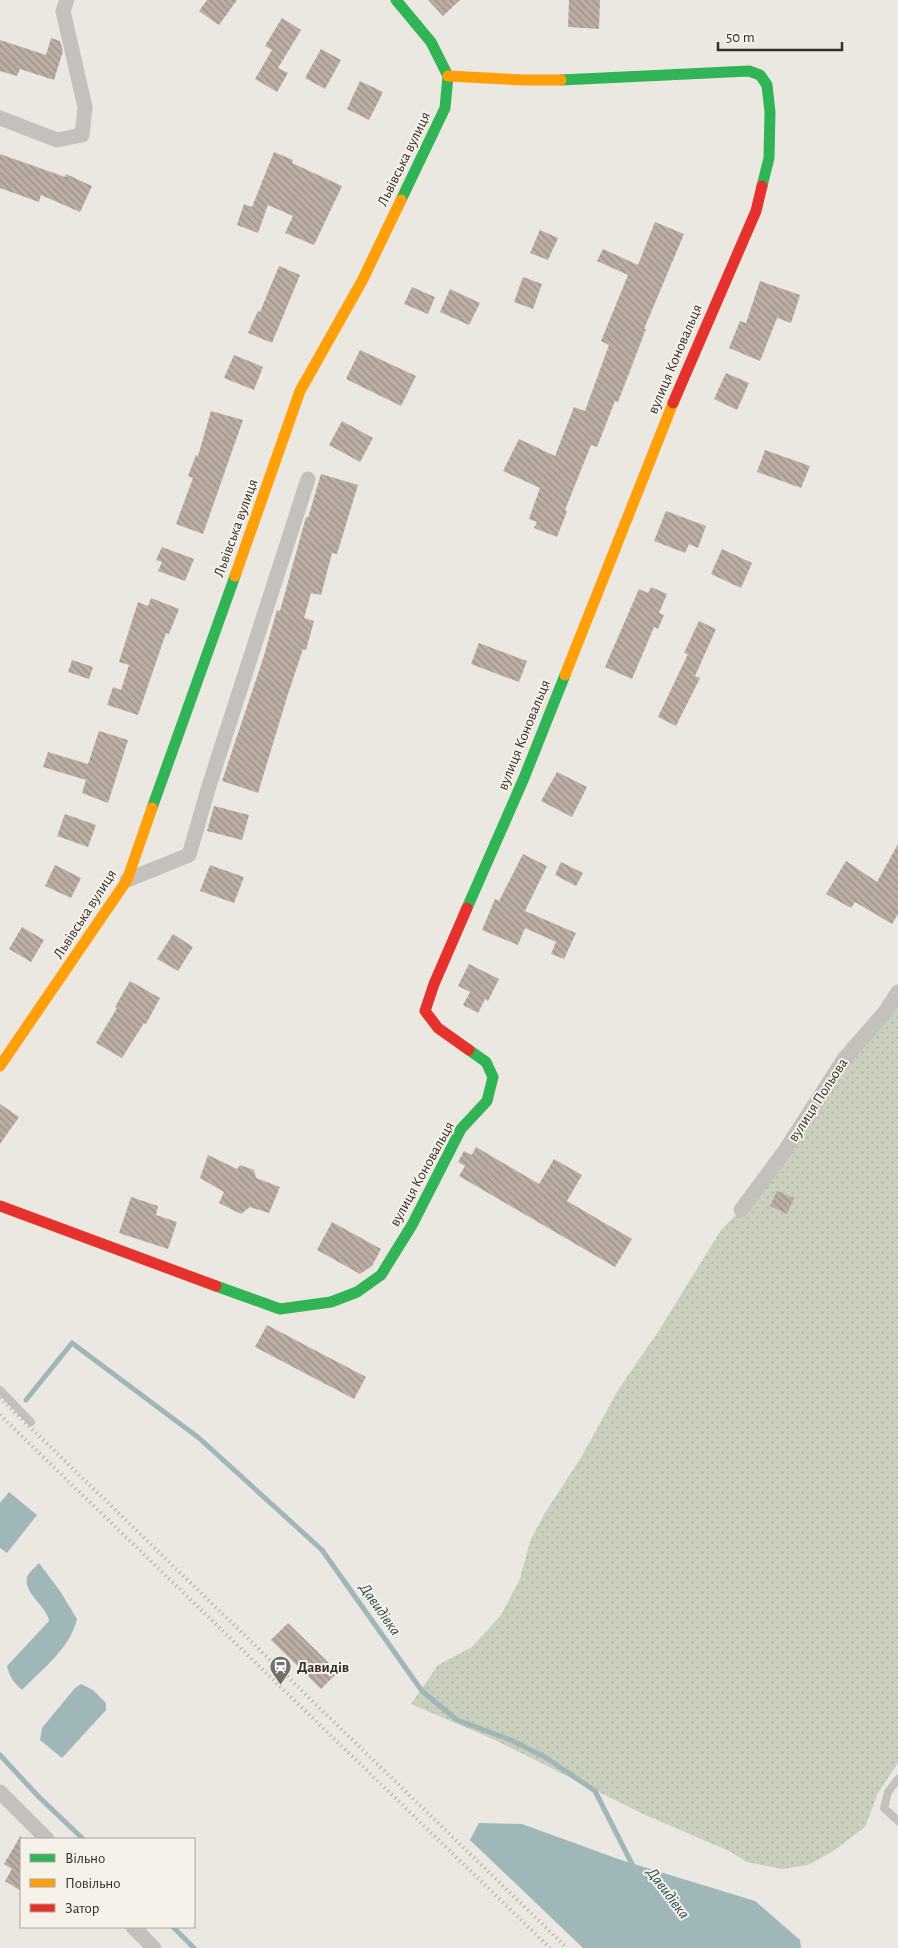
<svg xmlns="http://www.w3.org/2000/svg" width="898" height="1948" viewBox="0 0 898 1948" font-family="'Alegreya Sans',sans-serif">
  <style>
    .grass { fill: url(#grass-dots) }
    .water { fill: #a0b7ba }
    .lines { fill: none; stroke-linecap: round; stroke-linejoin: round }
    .stream { stroke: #a0b7ba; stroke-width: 5 }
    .building { fill: url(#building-back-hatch) }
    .lane { stroke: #c4c0bb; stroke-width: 8 }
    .street { stroke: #c4c0bb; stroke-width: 15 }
    .fast { stroke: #30b455; stroke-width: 11 }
    .slow { stroke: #ff9f0a; stroke-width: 11 }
    .jam { stroke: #e5322d; stroke-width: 11 }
    .rail { stroke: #aca9a5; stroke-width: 4; stroke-dasharray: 1 4; stroke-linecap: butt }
    .labels { text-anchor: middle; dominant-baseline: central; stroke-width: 4; stroke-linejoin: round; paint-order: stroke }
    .street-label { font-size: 15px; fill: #342e29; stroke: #f7f2e9 }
    .poi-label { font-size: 15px; font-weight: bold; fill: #342e29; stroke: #f7f2e9; text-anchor: start }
    .water-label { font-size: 16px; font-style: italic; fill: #244a51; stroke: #f7f2e9 }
  </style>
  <defs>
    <pattern id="grass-dots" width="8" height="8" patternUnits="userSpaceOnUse" patternTransform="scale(1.25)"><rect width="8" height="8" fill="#cbcfbd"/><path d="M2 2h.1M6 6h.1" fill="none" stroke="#afb2a2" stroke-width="1.8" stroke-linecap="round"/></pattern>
    <pattern id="building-back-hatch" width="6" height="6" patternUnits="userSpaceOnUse" patternTransform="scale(1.25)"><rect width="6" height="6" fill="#bcaea5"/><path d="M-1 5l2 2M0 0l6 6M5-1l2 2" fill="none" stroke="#9a8e86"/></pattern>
  </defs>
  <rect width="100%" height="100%" fill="#ebe7e1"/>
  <polygon class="grass" points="898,992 898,1763 878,1793 865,1827 832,1852 808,1865 782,1869 747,1862 729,1851 641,1813 495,1740 411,1704 438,1665 472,1647 501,1615 520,1579 530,1541 545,1513 582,1456 618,1390 658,1332 721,1230 741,1210"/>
  <g class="water">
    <polygon points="9,1492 37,1515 7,1553 0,1548 0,1503"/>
    <path d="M39 1563 60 1591 77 1619C70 1649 42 1669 22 1690 14 1683 9 1676 7 1666L49 1621C48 1607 20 1591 28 1575 30 1571 36 1567 39 1563Z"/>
    <polygon points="81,1684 93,1690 106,1703 106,1710 62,1758 40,1740 42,1728 75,1688"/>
    <polygon points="479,1823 522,1824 621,1860 755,1901 800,1940 801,1948 583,1948 470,1840"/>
  </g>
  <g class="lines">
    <g class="stream">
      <polyline points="26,1400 72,1343 199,1438 322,1550 422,1691 457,1720 511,1740 545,1757 595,1791 634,1868"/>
      <polyline points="0,1755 38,1796 83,1839"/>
      <polyline points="173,1927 194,1948"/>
    </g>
  </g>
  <g class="building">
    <polygon points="207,0 237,0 219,25 199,11"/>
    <polygon points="428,0 460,0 443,16"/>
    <polygon points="569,0 600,0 599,29 568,27"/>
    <polygon points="282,18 301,30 278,68 288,73 277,92 255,79 272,50 265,46"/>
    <polygon points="51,38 60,41 63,51 54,80 20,69 17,76 0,71 0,40 46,55"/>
    <polygon points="321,49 341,60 325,89 305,78"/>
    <polygon points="360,81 383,92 369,120 347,109"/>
    <polygon points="274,152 293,160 292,163 342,186 314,245 285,233 293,216 268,205 258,233 237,225 244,204 252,207"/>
    <polygon points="0,154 65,177 66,174 92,186 80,212 41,195 39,202 0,188"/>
    <polygon points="655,222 684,234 644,329 646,329 618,402 615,401 597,447 591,445 565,510 567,511 557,537 534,528 537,522 529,519 540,488 503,471 519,439 555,456 574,407 585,411 609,345 601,341 628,275 597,261 603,249 638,265"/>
    <polygon points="540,230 558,238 548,260 530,253"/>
    <polygon points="279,266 300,275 272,343 248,333 258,311 260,312"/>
    <polygon points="523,277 542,284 533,309 514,302"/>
    <polygon points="760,281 800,295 791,323 777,318 760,361 729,348 740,321 746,323"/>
    <polygon points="412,287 435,297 428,314 404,304"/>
    <polygon points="450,289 480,303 469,325 440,312"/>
    <polygon points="360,350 416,376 401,406 346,379"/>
    <polygon points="234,355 263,367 254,390 224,378"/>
    <polygon points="726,373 749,383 737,410 714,399"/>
    <polygon points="211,411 243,420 203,534 176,524 193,478 188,476 196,455 198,456"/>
    <polygon points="342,421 373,438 360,462 329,445"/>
    <polygon points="765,450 810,466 801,488 757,472"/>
    <polygon points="321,474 358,485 337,554 332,553 321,595 311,593 304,618 314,621 306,650 303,649 288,694 258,793 222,781 263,659 277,610 280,611 306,517 308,518"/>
    <polygon points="666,511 706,526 698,548 689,544 685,553 654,541"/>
    <polygon points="162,547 194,559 185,581 158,571 162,562 156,560"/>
    <polygon points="722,549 752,563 741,588 711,574"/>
    <polygon points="651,587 667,594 659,613 664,615 658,629 654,627 632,679 605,667 639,589 648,593"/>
    <polygon points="151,598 179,609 169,634 166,633 138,715 107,705 113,687 121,690 129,665 119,662 138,602 148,606"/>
    <polygon points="699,621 716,629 695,676 700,678 676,726 658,717 688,654 684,653"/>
    <polygon points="479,643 527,661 519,682 471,664"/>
    <polygon points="72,660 93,667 89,679 68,672"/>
    <polygon points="99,731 128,740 108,803 82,793 86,780 43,767 48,752 88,764"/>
    <polygon points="557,772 587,787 572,817 541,801"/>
    <polygon points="214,806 249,815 242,840 207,831"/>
    <polygon points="65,814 96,825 88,847 57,836"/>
    <polygon points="898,844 898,914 892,924 855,902 851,908 826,894 846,861 877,882"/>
    <polygon points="523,854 547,866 525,911 576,933 564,959 551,954 556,942 525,928 518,945 482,930 495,899 499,901"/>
    <polygon points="561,862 583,873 576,886 555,875"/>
    <polygon points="55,865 81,878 71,898 45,886"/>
    <polygon points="210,865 244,877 234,903 200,891"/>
    <polygon points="22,927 44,940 31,962 9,949"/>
    <polygon points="173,934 193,947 178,971 157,959"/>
    <polygon points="469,964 499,979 488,1001 485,999 478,1013 463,1005 470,992 458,986"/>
    <polygon points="130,981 160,998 146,1024 144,1023 122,1058 96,1043 117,1008 115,1007"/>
    <polygon points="0,1104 19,1117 0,1144"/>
    <polygon points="476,1147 539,1184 554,1159 582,1175 567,1201 632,1239 615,1267 459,1176 465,1166 458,1162 464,1151 472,1155"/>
    <polygon points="208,1155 237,1169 240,1165 254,1170 256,1178 280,1187 269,1213 250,1207 241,1214 219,1203 224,1192 200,1178"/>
    <polygon points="777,1191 794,1198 787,1214 770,1206"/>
    <polygon points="131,1197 158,1206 156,1215 177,1222 168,1249 119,1233"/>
    <polygon points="332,1222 381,1249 372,1266 360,1274 317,1250"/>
    <polygon points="267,1325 366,1377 354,1399 255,1347"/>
    <polygon points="288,1623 338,1672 321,1689 271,1640"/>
    <polygon points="21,1835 21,1891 5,1881 12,1869 4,1864"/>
  </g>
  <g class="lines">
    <g class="lane">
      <polyline points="0,1390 31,1422"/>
      <polyline points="898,1779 888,1792 884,1808 898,1821"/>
    </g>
    <g class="street">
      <polyline points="0,118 57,140 82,135 85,107 63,11 67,0"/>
      <polyline points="127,880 189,855 209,786 308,479"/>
      <polyline points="741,1210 784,1152 844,1059 885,1012 898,992"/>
      <polyline points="0,1792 47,1839"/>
      <polyline points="133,1927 154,1948"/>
    </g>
    <g class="fast">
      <polyline points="396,0 431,42 448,76 445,108 401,200"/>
      <polyline points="561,80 749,71 760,75 767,85 770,112 769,158 762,186"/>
      <polyline points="152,808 235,576"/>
      <polyline points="467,908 524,778 565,675"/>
      <polyline points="216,1286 280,1309 331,1302 357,1292 381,1275 412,1225 461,1129 487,1101 493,1077 486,1062 469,1050"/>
    </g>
    <g class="slow">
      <polyline points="448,76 524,80 561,80"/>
      <polyline points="235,576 300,391 362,281 401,200"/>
      <polyline points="565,675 673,403"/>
      <polyline points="0,1066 127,880 152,808"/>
    </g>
    <g class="jam">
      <polyline points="673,403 756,211 762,186"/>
      <polyline points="467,908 434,984 425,1011 438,1028 469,1050"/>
      <polyline points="0,1206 216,1286"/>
    </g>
    <g class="rail">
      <polyline points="0,1398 567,1948"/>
      <polyline points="0,1415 550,1948"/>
    </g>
  </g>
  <defs>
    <symbol id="station-pin" viewBox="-11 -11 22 30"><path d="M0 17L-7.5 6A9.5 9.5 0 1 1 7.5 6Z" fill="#746f69" stroke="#f7f2e9"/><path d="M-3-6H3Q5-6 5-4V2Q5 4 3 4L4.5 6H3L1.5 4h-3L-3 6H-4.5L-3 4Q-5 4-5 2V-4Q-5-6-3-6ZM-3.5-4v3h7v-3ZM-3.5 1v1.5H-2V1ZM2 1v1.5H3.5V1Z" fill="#fff"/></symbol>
  </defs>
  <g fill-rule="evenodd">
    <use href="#station-pin" x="268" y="1654" width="25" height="34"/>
  </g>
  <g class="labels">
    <g class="street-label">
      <text transform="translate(404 159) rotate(-64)">Львівська вулиця</text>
      <text transform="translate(675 359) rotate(-67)">вулиця Коновальця</text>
      <text transform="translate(236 528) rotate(-70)">Львівська вулиця</text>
      <text transform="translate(524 735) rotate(-68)">вулиця Коновальця</text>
      <text transform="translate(85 914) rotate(-57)">Львівська вулиця</text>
      <text transform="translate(818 1100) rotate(-57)">вулиця Польова</text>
      <text transform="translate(422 1174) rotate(-61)">вулиця Коновальця</text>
    </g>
    <g class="poi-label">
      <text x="297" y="1667">Давидів</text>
    </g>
    <g class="water-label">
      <text transform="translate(380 1609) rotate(55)">Давидівка</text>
      <text transform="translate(668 1893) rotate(53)">Давидівка</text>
    </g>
  </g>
  <rect x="20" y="1838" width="175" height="90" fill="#f7f2e9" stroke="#a9a49c"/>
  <rect x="30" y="1854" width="25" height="8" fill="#30b455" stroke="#a9a49c"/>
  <text x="65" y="1863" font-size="15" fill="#342e29">Вільно</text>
  <rect x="30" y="1879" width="25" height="8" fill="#ff9f0a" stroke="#a9a49c"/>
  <text x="65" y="1888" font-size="15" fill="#342e29">Повільно</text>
  <rect x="30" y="1904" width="25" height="8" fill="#e5322d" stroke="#a9a49c"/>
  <text x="65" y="1913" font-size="15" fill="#342e29">Затор</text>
  <path d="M718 42v8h124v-8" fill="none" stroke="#342e29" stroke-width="2.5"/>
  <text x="726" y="42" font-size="15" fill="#342e29" stroke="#f7f2e9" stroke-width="4" paint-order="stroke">50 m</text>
</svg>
